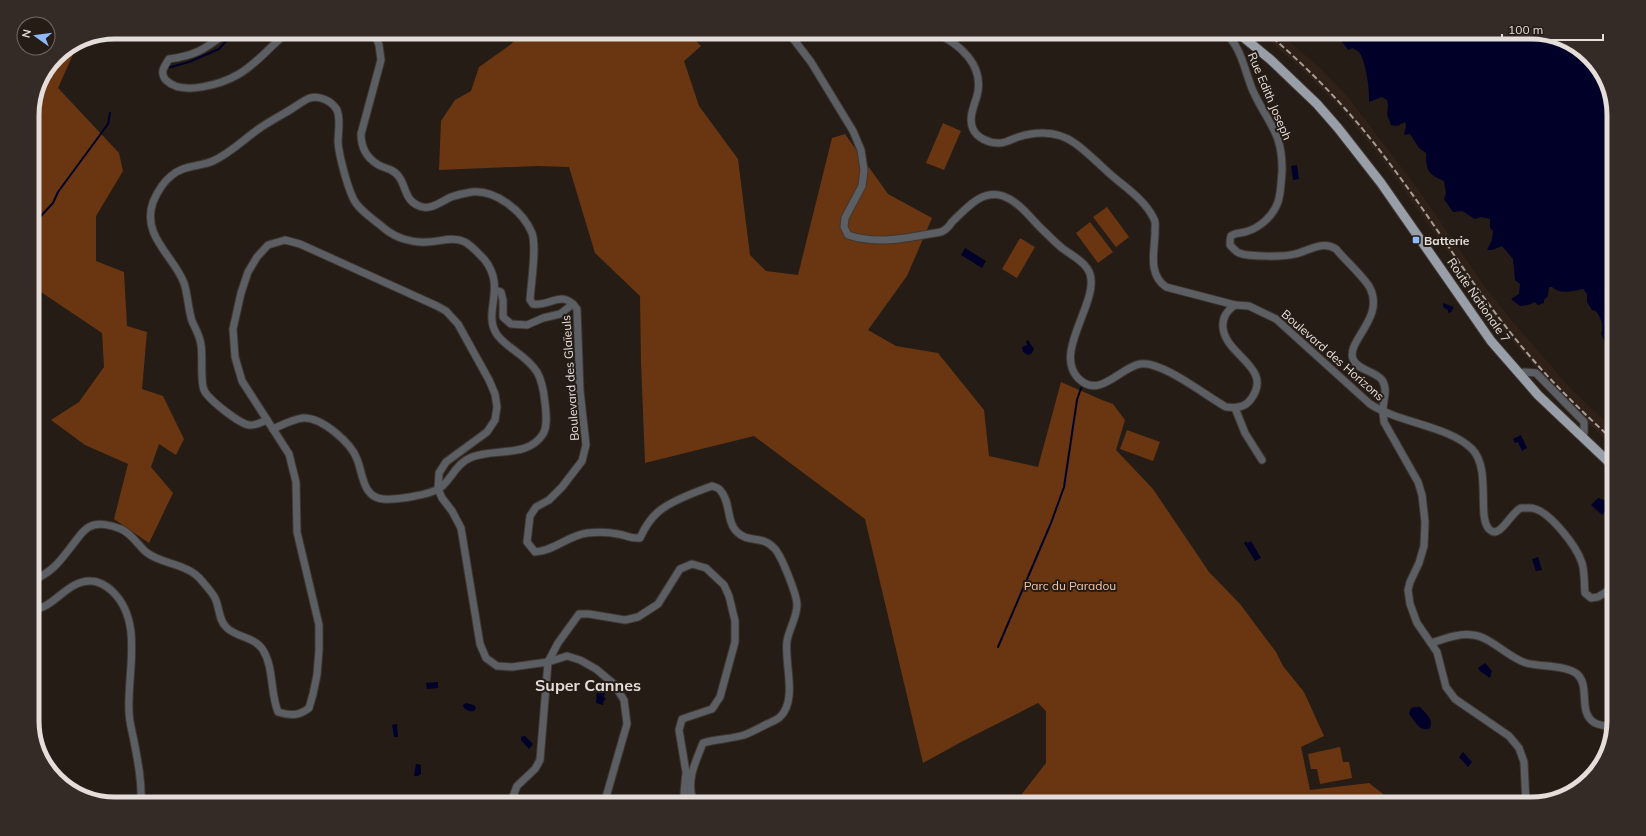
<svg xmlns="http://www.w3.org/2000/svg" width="1646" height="836" viewBox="0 0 1646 836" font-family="Mulish,sans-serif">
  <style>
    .built { fill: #302118 }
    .green { fill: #693611 }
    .water { fill: #000029 }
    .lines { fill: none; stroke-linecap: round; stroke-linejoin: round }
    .stream { stroke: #000029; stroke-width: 2 }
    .minor-casing { stroke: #403731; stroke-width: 9 }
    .major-casing { stroke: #403731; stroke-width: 11 }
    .minor { stroke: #5b5e62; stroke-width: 7 }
    .major { stroke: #999fa8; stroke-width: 9 }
    .rail { stroke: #a59e99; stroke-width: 2; stroke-dasharray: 6 3; stroke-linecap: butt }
    .poi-dot { fill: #8eb9fd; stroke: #251c16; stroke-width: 1.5 }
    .labels { text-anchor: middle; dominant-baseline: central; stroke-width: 4; stroke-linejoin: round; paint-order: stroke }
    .street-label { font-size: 12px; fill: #e4ddd9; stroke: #251c16 }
    .poi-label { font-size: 12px; font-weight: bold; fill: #e4ddd9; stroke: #251c16; text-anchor: start }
    .park-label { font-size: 12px; fill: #f7c3a3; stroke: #251c16 }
    .district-label { font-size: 16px; font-weight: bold; fill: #e4ddd9; stroke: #251c16 }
    .rim { fill: none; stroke: #e4ddd9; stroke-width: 5 }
  </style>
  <rect width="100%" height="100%" fill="#251c16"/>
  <polygon class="built" points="1259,32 1278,32 1319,67 1348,97 1420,192 1485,287 1508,316 1570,388 1614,429 1614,448 1565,400 1508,336 1381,158 1344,112 1303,70"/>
  <g class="green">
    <polygon points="523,32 687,32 701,46 684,61 699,106 738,159 750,255 766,271 798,275 832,138 845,134 888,194 932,218 907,276 868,330 896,346 938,353 984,410 989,456 1038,467 1061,382 1102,400 1113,404 1125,420 1116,450 1153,489 1209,572 1240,604 1276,652 1283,666 1304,692 1324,736 1301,747 1310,790 1369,783 1383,794 1381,804 1014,804 1046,763 1046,711 1038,703 963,741 923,763 865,519 754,436 645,463 641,362 640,296 595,253 569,167 537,166 439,170 441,121 455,100 471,91 479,67 510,45"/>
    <polygon points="79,41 58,88 119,153 123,171 96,216 96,261 124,272 127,326 147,332 142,389 163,396 184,439 176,455 159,444 151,467 173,493 149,543 114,519 128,464 85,445 51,420 79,402 104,367 102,333 32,286 32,110 40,78 56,56"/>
    <polygon points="943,123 961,131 944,170 926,163"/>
    <polygon points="1107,207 1129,237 1116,247 1093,217"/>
    <polygon points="1090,222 1113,252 1098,263 1076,233"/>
    <polygon points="1020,238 1035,247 1017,278 1002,269"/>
    <polygon points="1127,430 1160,442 1153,461 1120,449"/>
    <polygon points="1340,747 1343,762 1349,762 1352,778 1320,784 1317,769 1311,769 1308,754"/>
  </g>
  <g class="water">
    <path d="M1327 32H1531L1568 40 1600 69 1614 110V352L1611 344 1605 342 1601 334C1604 324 1601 319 1596 311L1592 310 1587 302V294L1583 289C1573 291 1560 295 1552 287H1549L1548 296 1544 300V303L1538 305 1535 302 1528 305 1520 306 1511 299 1519 294 1520 284 1515 280 1513 259 1502 246 1492 250H1487L1492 240 1493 231 1490 228V219L1481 217 1475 219 1462 211 1453 212 1444 199 1446 193 1444 181C1428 174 1426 171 1426 153L1419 148 1410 134 1404 135 1406 126 1405 122 1397 126 1391 125 1387 114 1388 105 1387 100 1382 97 1369 102C1370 91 1366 61 1359 52 1357 50 1355 50 1353 48L1348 50 1341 40 1329 35Z"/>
    <polygon points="1297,165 1299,179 1293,180 1291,166"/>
    <polygon points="965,248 986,261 982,268 961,255"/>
    <polygon points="1443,303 1454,307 1451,312 1448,313 1448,310 1443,307"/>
    <polygon points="1028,340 1034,349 1032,353 1028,355 1023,352 1022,347 1027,345 1026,341"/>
    <polygon points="1521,435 1527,448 1522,451 1518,442 1515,443 1513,439"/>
    <polygon points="1598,498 1604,500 1610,507 1602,515 1591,505"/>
    <polygon points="1246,541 1247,543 1251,541 1261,558 1255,561 1244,543"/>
    <polygon points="1538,557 1542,570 1536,571 1532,559"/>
    <polygon points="1485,663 1492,671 1490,678 1480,671 1478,668"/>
    <polygon points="438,682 438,688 427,689 426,683"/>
    <polygon points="597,691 605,692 604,697 606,699 604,700 603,705 596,703"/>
    <path d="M466 703 474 705 476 708 474 711C469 712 464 710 463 705Z"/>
    <path d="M1415 707H1420C1425 713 1434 719 1430 728 1420 733 1415 721 1409 714L1411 708Z"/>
    <polygon points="397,724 398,737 394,737 392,725"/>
    <polygon points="525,736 533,744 529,749 521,740 521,737"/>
    <polygon points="1463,752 1472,762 1468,767 1459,757"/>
    <polygon points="416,764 421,765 421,774 418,776 414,776"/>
  </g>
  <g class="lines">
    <g class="stream">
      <polyline points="167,68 189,62 219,49 234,32"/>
      <polyline points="32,217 39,218 53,203 58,192 108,124 110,113"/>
      <polyline points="998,647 1051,523 1064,487 1077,400 1081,388"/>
    </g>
    <defs>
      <g id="minor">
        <path d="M225 32 223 35C204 50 193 56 169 59 167 62 164 67 163 70 162 74 164 79 167 81 183 96 222 84 239 74 258 63 271 45 288 32"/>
        <path d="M374 32 379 45 381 60 361 134C361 146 366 157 377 164 381 167 387 168 391 170 407 178 402 198 417 205 429 212 440 202 451 197 457 195 465 193 472 192 496 190 523 211 532 233 537 247 531 283 530 300L533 304C551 307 562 288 577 309L580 391 586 445 582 461 562 487 549 500 536 507 530 516 527 542 535 552C554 551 567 536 587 533 596 532 609 532 618 534 626 535 631 539 640 538 644 529 650 519 658 512 669 502 698 491 712 486 715 487 719 488 720 490 731 501 726 522 737 532 749 544 762 534 775 549 782 557 797 595 797 605 797 617 789 629 787 641 784 663 798 700 780 717 777 720 771 722 767 724 759 728 752 732 744 735 731 739 716 739 703 743 696 761 687 778 692 797"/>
        <path d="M788 32 811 62 853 131 861 150 864 170 862 186 845 218 844 227 848 235C874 244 902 239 929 234 933 233 940 233 943 231 947 229 950 225 952 222 966 209 981 189 1003 196 1022 203 1032 221 1046 233 1051 238 1056 243 1062 248 1071 255 1086 262 1090 274 1099 302 1053 352 1078 378 1099 400 1119 368 1140 364 1161 360 1206 396 1226 407 1235 408 1245 408 1251 399 1274 368 1226 356 1223 328 1222 317 1227 311 1235 305"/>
        <path d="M934 32C960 44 985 65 977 96 974 106 968 119 973 129 977 138 989 143 998 143 1004 144 1012 139 1018 137 1038 131 1059 131 1076 144 1088 153 1099 164 1110 174 1126 188 1145 200 1154 219 1156 222 1155 227 1155 231 1155 251 1147 273 1166 287L1235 305 1249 306 1276 319 1370 404C1399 423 1449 426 1472 449 1492 469 1476 519 1490 530 1500 539 1511 512 1521 508 1523 508 1528 508 1530 508 1548 508 1577 547 1582 563 1585 573 1584 584 1585 593L1591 598 1598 597 1614 587"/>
        <path d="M1224 32C1242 47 1244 70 1253 91 1268 124 1283 132 1282 172 1281 182 1281 193 1278 202 1273 216 1260 228 1245 232 1241 233 1234 233 1231 236 1230 238 1230 242 1230 245 1233 248 1236 252 1239 253 1249 257 1285 257 1295 254 1309 251 1322 240 1336 249 1344 259 1365 278 1370 288 1385 318 1346 341 1353 359 1357 370 1375 371 1382 380 1389 391 1382 402 1383 413 1383 416 1384 419 1384 422L1418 482 1422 495 1425 522 1424 546 1419 563 1410 582 1408 590 1410 604 1417 623 1437 652 1446 687 1455 699 1509 736 1519 748 1524 762 1526 804"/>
        <polyline points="495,290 501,292 503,300 503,317 511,324 527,325 543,318 560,314 573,304"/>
        <polyline points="1524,372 1536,373 1584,422 1584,433"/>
        <polyline points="1235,408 1245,433 1262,460"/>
        <path d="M267 420C262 422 255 426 249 425 238 423 208 399 204 390 200 381 203 356 201 345 200 336 196 330 192 321 188 309 188 295 184 283 174 256 141 236 153 202 157 193 163 182 171 176 183 165 199 167 213 161 231 153 244 139 260 128 270 121 282 115 293 108 298 105 304 100 310 98 319 95 332 101 337 110 341 120 338 132 338 142 339 156 347 185 353 198 358 210 375 220 385 229 396 238 412 243 427 242 440 242 452 236 465 242 472 246 478 253 484 259 507 287 483 311 496 333 500 340 507 345 514 350 537 367 542 374 545 403 546 412 548 426 543 434 528 458 495 448 472 457 456 463 452 479 440 488 430 495 396 500 383 499 363 498 363 474 357 459 351 443 322 417 303 418 293 419 282 425 273 429"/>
        <path d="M32 581C54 571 60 561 74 543 78 538 83 530 89 527 98 522 112 525 121 529 132 534 137 544 146 552 162 565 188 563 202 581 206 586 212 592 215 598 220 608 218 620 227 628 238 638 255 637 263 650 274 668 270 692 278 712 290 716 299 716 309 708L313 694 317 675 319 650V625L297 532 296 482 289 454 242 381 235 357 233 329 241 293 248 272 257 257 268 245 285 240 300 244 437 306 446 311 458 324 489 380 495 394 497 407 495 420 487 432 446 462 439 473 438 489 442 498 452 511 461 528 480 644 486 658 497 666 512 667 548 662 567 656 580 660 596 669 614 684 624 700 627 724 604 804"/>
        <path d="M32 610C55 608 67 580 91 581 98 581 107 586 112 591 144 621 127 672 129 711 129 721 132 731 134 741 138 762 142 782 141 804"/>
        <path d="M1431 643C1444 639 1459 633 1473 635 1489 636 1509 658 1526 663 1540 667 1566 665 1577 674 1591 686 1577 713 1595 723 1600 726 1607 725 1612 729"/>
        <polyline points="699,803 705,802 714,804"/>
        <polyline points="510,804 517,786 535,769 540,760 548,662 558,643 579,614 589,614 625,620 638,617 658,604 680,569 692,564 706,568 724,585 729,596 735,621 735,642 720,697 712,709 682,719 679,730 686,772 684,793 699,804"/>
      </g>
      <polyline id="major" points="1237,32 1271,60 1317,104 1338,128 1381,183 1491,341 1538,395 1614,467"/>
    </defs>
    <use href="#minor" class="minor-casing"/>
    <use href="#major" class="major-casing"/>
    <use href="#minor" class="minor"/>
    <use href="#major" class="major"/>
    <path class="rail" d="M1266 32C1312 71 1354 115 1390 164 1432 219 1467 278 1510 332 1541 372 1577 407 1614 441"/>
  </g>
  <rect class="poi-dot" x="1412" y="236" width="8" height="8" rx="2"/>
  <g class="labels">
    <g class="street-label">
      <text transform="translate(1270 96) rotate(67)">Rue Edith Joseph</text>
      <text transform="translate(1479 300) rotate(55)">Route Nationale 7</text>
      <text transform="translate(1333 355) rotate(41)">Boulevard des Horizons</text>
      <text transform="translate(570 378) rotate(-94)">Boulevard des Glaïeuls</text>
    </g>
    <g class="poi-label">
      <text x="1424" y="240">Batterie</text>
    </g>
    <g class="park-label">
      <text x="1070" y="585">Parc du Paradou</text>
    </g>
    <g class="district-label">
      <text x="588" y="685">Super Cannes</text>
    </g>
  </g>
  <path d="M0 0H1646V836H0ZM115 39H1531A76 76 0 0 1 1607 115V721A76 76 0 0 1 1531 797H115A76 76 0 0 1 39 721V115A76 76 0 0 1 115 39Z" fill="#342b26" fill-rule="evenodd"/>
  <path class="rim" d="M115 39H1531A76 76 0 0 1 1607 115V721A76 76 0 0 1 1531 797H115A76 76 0 0 1 39 721V115A76 76 0 0 1 115 39Z"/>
  <g transform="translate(36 36) rotate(284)"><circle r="19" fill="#251c16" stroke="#716964"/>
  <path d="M0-3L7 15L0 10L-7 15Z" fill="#8eb9fd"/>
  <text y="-6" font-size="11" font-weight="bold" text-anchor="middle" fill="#e4ddd9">N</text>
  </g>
  <path d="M1502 34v6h101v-6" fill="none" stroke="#e4ddd9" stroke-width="2"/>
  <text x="1508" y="34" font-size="12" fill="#e4ddd9" stroke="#251c16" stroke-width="3" paint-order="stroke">100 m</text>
</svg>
